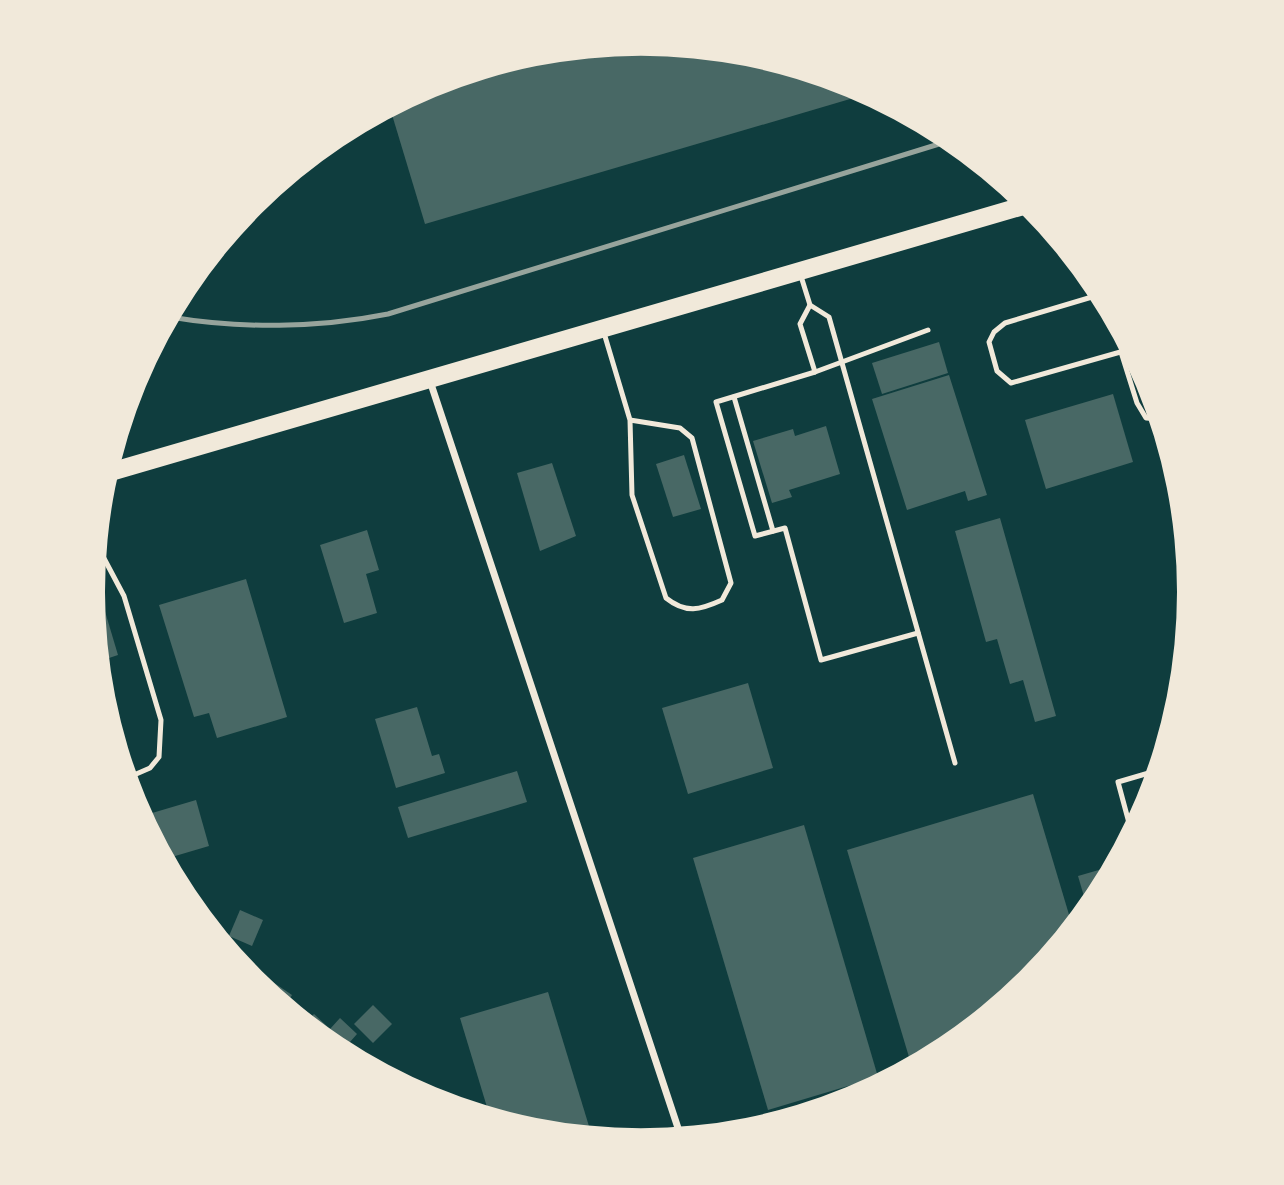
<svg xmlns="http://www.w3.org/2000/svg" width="1284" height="1185" viewBox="0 0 1284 1185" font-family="'PT Sans Narrow',sans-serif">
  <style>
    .building { fill: #486865 }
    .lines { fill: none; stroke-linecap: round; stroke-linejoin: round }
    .service { stroke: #f1e9da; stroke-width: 5 }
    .minor { stroke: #f1e9da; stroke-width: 7 }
    .primary { stroke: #f1e9da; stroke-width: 18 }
    .rail { stroke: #97a49c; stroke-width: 5 }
  </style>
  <rect width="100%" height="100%" fill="#0f3d3e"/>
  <g class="building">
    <polygon points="642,44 749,54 852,86 867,94 425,224 390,108 432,85 535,54"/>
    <polygon points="939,342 948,373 882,394 872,363"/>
    <polygon points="949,375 987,495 968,501 965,491 907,510 872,399"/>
    <polygon points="1113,394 1133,462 1046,489 1025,420"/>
    <polygon points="826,426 840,474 789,490 792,497 772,503 753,441 793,429 795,436"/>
    <polygon points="684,455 701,509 673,517 656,464"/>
    <polygon points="552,463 576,536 540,551 517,473"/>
    <polygon points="1000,518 1056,716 1035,722 1023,680 1010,684 997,639 986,642 955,531"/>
    <polygon points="367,530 379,570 366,574 377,613 344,623 320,545"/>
    <polygon points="246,579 287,717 217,738 209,713 194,717 159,605"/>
    <polygon points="101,598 118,655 100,661 94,600"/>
    <polygon points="748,683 773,768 688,794 662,708"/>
    <polygon points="417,707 432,756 439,754 445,773 396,788 375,719"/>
    <polygon points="517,771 527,802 408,838 398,807"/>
    <polygon points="1033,794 1073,928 1030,981 947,1049 912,1067 847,850"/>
    <polygon points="196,800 209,846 165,859 142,816"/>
    <polygon points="804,825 878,1077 768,1110 693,858"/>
    <polygon points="1116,865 1098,898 1088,910 1078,876"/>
    <polygon points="240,910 263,920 252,946 229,936"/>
    <polygon points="255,970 292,995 285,1006 254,980 250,976"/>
    <polygon points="548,992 592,1136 535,1131 490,1117 460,1018"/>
    <polygon points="373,1005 392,1024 373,1043 354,1024"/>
    <polygon points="314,1014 330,1029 340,1018 357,1034 342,1051 305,1023"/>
  </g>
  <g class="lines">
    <g class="service">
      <polyline points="1084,270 1091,297"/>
      <polyline points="800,273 810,305 829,317 955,763"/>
      <polyline points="1102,294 1005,323 994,332 989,342 997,371 1011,383 1131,349"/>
      <polyline points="810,305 800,324 815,372 716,402 755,536 785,528 821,660 918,633"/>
      <path d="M604 333 630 420 632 495 666 598C686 614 700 610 722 600L731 583 692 438 680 428 630 420"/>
      <polyline points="1121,352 1137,403 1146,418 1160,419"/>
      <polyline points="815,372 928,330"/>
      <polyline points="734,397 773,531"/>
      <polyline points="98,547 124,596 161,720 159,757 150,768 127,778"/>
      <polyline points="1132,834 1118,782 1159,770"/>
    </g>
    <polyline class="minor" points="430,381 681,1137"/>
    <polyline class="primary" points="107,473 1030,204"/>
    <path class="rail" d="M170 317C241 329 318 328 388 314L952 140"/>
  </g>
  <path d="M0 0H1284V1185H0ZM105 592a536 536 0 1 1 1072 0a536 536 0 1 1-1072 0Z" fill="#f1e9da" fill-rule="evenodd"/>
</svg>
